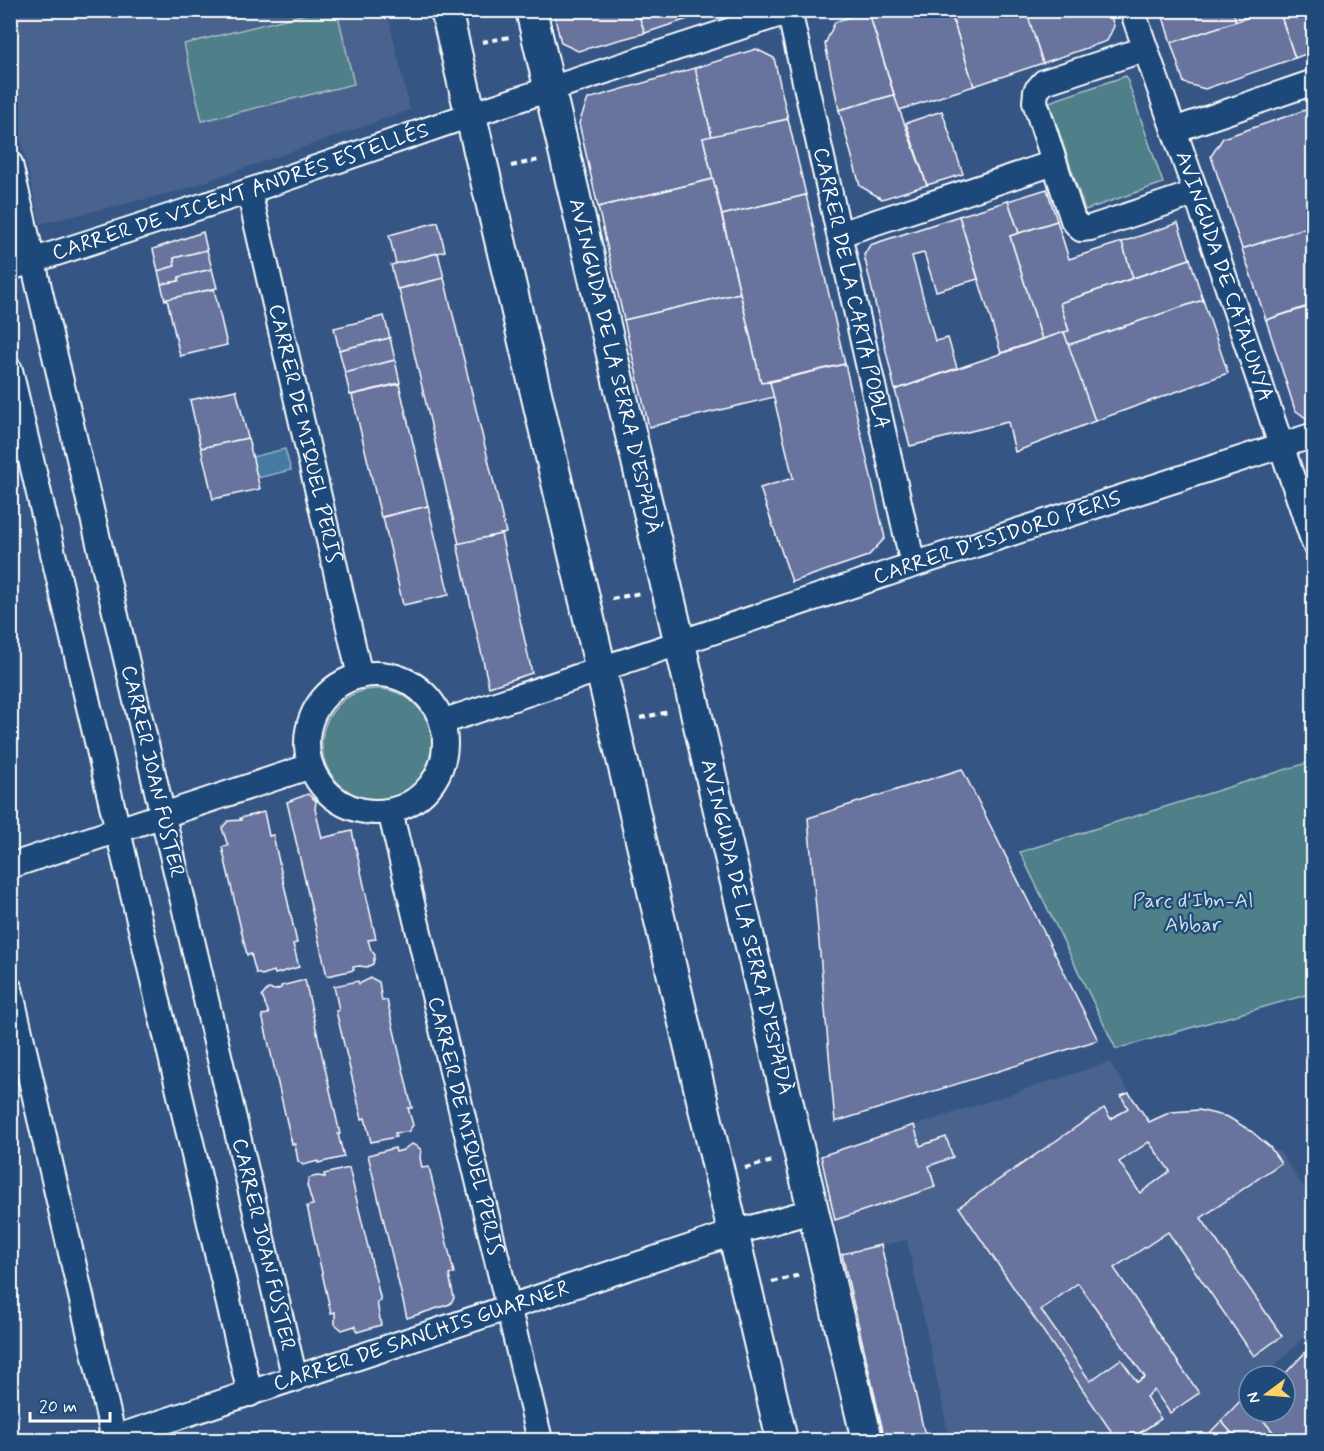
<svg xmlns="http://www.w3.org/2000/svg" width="1324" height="1451" viewBox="0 0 1324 1451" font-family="Mynerve,sans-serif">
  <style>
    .built { fill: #48628e }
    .green { fill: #507f89; stroke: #a8bfc4; stroke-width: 1.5 }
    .water { fill: #457aa2; stroke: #8fafc7; stroke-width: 1.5 }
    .building { fill: #68739e; stroke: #fff; stroke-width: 1.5; fill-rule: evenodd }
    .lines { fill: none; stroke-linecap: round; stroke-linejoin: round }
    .minor-casing { stroke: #fff; stroke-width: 28 }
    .tertiary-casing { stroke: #fff; stroke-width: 34 }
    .path { stroke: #fff; stroke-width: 4; stroke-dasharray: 6 4.5; stroke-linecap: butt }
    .minor { stroke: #1f4a7a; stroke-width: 24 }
    .tertiary { stroke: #1f4a7a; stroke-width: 30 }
    .labels { text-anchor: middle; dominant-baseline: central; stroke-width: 4.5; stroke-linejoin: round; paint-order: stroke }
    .street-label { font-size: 21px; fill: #fff; stroke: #1f4a7a }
    .park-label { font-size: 21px; fill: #d3dfe2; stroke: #1f4a7a }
  </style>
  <rect width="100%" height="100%" fill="#355685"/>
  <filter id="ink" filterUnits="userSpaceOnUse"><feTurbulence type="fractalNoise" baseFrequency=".0167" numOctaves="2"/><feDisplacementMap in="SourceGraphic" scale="12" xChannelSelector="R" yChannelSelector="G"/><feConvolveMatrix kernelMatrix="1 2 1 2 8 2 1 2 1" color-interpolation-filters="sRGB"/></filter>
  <g filter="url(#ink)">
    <g class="built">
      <polygon points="10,11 387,11 410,110 179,191 40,224 11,94"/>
      <polygon points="1109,1062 1149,1122 1170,1112 1199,1110 1228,1117 1251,1131 1270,1147 1280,1152 1313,1201 1313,1328 1265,1376 1249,1376 1249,1392 1203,1440 950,1440 907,1240 842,1254 821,1156"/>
    </g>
    <g class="green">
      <polygon points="322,10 337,11 354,84 202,121 184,44"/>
      <polygon points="1126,76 1163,183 1085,210 1049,102"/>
      <circle cx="377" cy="744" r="55"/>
      <polygon points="1313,761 1313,993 1116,1049 1020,852"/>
    </g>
    <polygon class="water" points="285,449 291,470 257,478 252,457"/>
    <g class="building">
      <polygon points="553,10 637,10 645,33 578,51 561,43"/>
      <polygon points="637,10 715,10 645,33"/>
      <polygon points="868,10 950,10 974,86 899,110"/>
      <polygon points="868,10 894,95 839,110 825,44 835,22"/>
      <polygon points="950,10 1026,10 1043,63 974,86"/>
      <polygon points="1026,10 1109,10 1114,26 1107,41 1043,63"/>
      <polygon points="1161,10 1233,10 1236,22 1171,43"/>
      <polygon points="1270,10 1279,10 1295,58 1205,89 1184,83 1171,43"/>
      <polygon points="1279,10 1314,10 1314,51 1295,58"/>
      <polygon points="756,49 774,58 788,119 712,137 695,68"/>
      <polygon points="695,68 712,137 703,138 713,179 598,207 579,123 588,99"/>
      <polygon points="894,95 927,185 882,199 860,186 839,110"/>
      <polygon points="1314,107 1314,225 1242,249 1211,156 1223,138"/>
      <polygon points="942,111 963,174 927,185 906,123"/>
      <polygon points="788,119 806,195 722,215 703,138"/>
      <polygon points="713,179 740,293 624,320 598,207"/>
      <polygon points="1047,189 1057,221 1019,233 1008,201"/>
      <polygon points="806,195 845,364 761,383 722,215"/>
      <polygon points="1008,201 1019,233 1010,236 1042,339 1001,353 959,216"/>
      <polygon points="959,216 978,279 936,291 924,253 912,256 935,341 948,338 957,368 895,390 864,255 870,245"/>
      <polygon points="1057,221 1069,259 1122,242 1133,278 1060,303 1069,331 1042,339 1010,236"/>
      <polygon points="438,222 445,251 396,264 389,235"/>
      <polygon points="1178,223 1190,259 1133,278 1122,242"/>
      <polygon points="1314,225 1314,304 1266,320 1242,249"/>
      <polygon points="203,232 207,250 174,258 175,266 158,271 153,249"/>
      <polygon points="207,250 212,269 179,277 179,281 161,284 158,271 175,266 174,258"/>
      <polygon points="438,253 444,278 397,289 391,265"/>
      <polygon points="1190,259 1203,300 1068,345 1064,332 1069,331 1060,303"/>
      <polygon points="212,269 217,288 165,300 161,284 179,281 179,277"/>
      <polygon points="444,278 506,533 459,544 399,289"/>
      <polygon points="214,289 227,345 180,356 167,299"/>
      <polygon points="740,293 761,383 770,382 774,397 649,427 624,320"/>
      <polygon points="1203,300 1228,373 1095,421 1068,345"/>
      <polygon points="1314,305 1314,416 1306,418 1295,410 1266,320"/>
      <polygon points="384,316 390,338 339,350 334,328"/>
      <polygon points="1064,332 1095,421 1015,452 1008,422 910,446 895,390"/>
      <polygon points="390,338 395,360 345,373 339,350"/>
      <polygon points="395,360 400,383 350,395 345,373"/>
      <polygon points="845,364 885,538 868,556 792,582 760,488 793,478 770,382"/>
      <polygon points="399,384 428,506 381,517 352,395"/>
      <polygon points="236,390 248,438 201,448 190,400"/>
      <polygon points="248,438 260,489 213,499 201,448"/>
      <polygon points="428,506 449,595 403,605 383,517"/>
      <polygon points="501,534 532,673 489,687 457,544"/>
      <polygon points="962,769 1098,1040 835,1122 808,818"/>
      <polygon points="308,794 316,801 315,809 322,838 352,831 376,939 368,940 371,950 375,955 373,964 367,967 359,966 353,967 354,970 327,976 287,802"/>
      <polygon points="264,812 269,836 273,835 297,943 293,944 299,967 275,974 274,971 262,975 256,973 251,954 247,955 222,847 228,846 222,828 228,821 241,820 240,818"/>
      <polygon points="371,978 379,982 382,1001 387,1000 412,1108 408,1108 413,1125 408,1132 395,1133 396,1137 371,1142 365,1118 362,1119 336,1011 339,1010 334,986 358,981 359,984"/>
      <polygon points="305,980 340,1134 338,1134 344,1157 318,1163 318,1161 303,1165 298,1161 295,1144 292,1144 262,1015 269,1014 262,996 268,989 276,990 281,988 281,986"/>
      <path d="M1129 1093 1149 1122 1171 1112 1199 1110 1228 1117 1251 1131 1270 1147 1281 1163 1201 1218 1282 1336 1254 1356 1168 1232 1114 1268 1199 1393 1170 1413 1154 1390 1146 1397 1161 1419 1129 1440H1117L959 1207 1104 1108 1111 1119 1128 1108 1121 1096ZM1149 1142 1170 1171 1140 1193 1119 1162ZM1078 1283 1145 1377 1137 1382 1121 1359 1090 1381 1041 1310Z"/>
      <polygon points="914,1125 920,1146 946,1137 953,1157 929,1166 935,1187 835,1220 821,1156"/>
      <polygon points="411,1144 417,1146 421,1150 420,1158 422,1168 429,1167 454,1273 449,1275 454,1298 450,1304 407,1318 368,1155 395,1148 396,1152 403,1150"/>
      <polygon points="349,1168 381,1301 377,1302 381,1325 357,1332 355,1326 342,1330 335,1324 335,1312 331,1313 307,1206 313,1205 307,1185 309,1178 317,1176 325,1177 324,1174"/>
      <polygon points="881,1245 926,1440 885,1440 842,1254"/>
      <polygon points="1314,1343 1314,1440 1280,1440 1256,1412 1285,1412 1285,1376 1283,1376"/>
      <polygon points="1244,1397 1249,1403 1249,1412 1256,1412 1280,1440 1238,1440 1221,1421"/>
      <polygon points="1221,1421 1238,1440 1203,1440"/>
    </g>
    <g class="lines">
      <defs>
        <g id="minor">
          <path id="s1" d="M789 10 913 565"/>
          <path id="s2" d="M1132 10 1196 193 1314 543"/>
          <polyline points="1145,49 1044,82 1036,91 1035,102 1073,220 1081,229 1090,228 1196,193"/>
          <polyline points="1174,130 1314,82"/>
          <path id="s3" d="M10 164 295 1379"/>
          <path id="s4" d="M249 191 360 676"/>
          <polyline points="840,234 1054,163"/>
          <path id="s5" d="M10 268 249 191 470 115 793 10"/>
          <polyline points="10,370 250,1394"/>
          <circle cx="376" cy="743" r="69"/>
          <path id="s6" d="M442 722 913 565 1314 435"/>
          <path id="s7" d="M390 811 540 1440"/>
          <polyline points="10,866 311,766"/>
          <polyline points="10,989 114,1439"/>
          <path id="s8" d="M108 1440 733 1233 812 1211"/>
        </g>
        <g id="tertiary">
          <polyline points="446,10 782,1440"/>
          <path id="s9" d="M531 10 867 1440"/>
        </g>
      </defs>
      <use href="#minor" class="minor-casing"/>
      <use href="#tertiary" class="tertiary-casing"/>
      <g class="path">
        <polyline points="482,42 510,37"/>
        <polyline points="511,166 539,160"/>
        <polyline points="612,599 640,593"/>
        <polyline points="640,718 668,712"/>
        <polyline points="745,1168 773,1161"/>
        <polyline points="772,1282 800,1275"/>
      </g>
      <use href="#minor" class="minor"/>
      <use href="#tertiary" class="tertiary"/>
    </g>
  </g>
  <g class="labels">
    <g class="street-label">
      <text stroke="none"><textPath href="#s5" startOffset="243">CARRER DE VICENT ANDRÉS ESTELLÉS</textPath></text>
      <text stroke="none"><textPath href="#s2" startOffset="282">AVINGUDA DE CATALUNYA</textPath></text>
      <text stroke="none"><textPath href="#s1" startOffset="285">CARRER DE LA CARTA POBLA</textPath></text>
      <text stroke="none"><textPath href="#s9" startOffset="366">AVINGUDA DE LA SERRA D'ESPADÀ</textPath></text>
      <text stroke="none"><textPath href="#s4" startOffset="249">CARRER DE MIQUEL PERIS</textPath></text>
      <text stroke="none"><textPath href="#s6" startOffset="585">CARRER D'ISIDORO PERIS</textPath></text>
      <text stroke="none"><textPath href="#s3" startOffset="624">CARRER JOAN FUSTER</textPath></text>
      <text stroke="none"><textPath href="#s9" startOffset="942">AVINGUDA DE LA SERRA D'ESPADÀ</textPath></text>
      <text stroke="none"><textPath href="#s7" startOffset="324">CARRER DE MIQUEL PERIS</textPath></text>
      <text stroke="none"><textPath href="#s3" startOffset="1110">CARRER JOAN FUSTER</textPath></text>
      <text stroke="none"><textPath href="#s8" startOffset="330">CARRER DE SANCHIS GUARNER</textPath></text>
    </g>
    <g class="park-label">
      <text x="1193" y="901">Parc d'Ibn-Al<tspan x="1193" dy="24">Abbar</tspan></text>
    </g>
  </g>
  <rect width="1324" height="1451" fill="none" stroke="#1f4a7a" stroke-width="36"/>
  <rect x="18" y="18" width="1288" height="1415" fill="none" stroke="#fff" stroke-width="2" filter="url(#ink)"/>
  <g transform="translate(1267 1394) rotate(254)"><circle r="28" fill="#1f4a7a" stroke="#7992af" stroke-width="1.5"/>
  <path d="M0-4.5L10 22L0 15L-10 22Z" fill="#ffd166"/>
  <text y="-9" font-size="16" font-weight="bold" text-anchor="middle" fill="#ffffff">N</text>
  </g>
  <path d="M30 1412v9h80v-9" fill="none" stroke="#ffffff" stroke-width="3"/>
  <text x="39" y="1412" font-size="18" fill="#ffffff" stroke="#1f4a7a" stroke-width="4.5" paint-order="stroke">20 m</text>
</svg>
